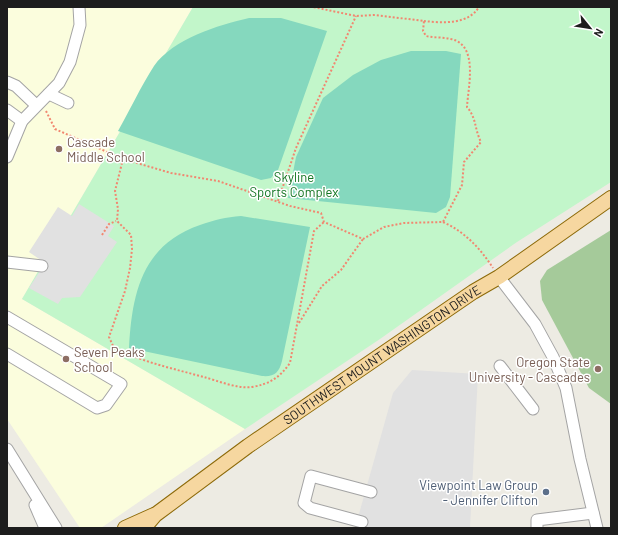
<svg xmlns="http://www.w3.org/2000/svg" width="618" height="535" viewBox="0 0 618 535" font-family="Barlow,sans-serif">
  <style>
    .education { fill: #fbfddd }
    .forest { fill: #a5ca9a }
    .park { fill: #c2f6ca }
    .pitch { fill: #85d8be }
    .parking { fill: #e1e1e1 }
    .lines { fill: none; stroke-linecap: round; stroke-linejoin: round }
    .minor-casing { stroke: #a4a4a4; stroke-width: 13 }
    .major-casing { stroke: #8d6a09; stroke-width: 16 }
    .path { stroke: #f18770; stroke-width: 2; stroke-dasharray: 2 2; stroke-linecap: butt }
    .minor { stroke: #fff; stroke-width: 11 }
    .major { stroke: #f6d7a0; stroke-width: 14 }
    .education-dot { fill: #8d6e63; stroke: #fff; stroke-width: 1.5 }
    .service-dot { fill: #5c6f8a; stroke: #fff; stroke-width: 1.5 }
    .labels { text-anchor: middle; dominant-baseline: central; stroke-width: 3; stroke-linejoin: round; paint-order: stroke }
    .education-label { font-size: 13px; fill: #785e54; stroke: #fff; text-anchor: start }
    .park-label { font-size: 13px; fill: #127421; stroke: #fff }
    .street-label { font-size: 13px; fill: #1d1d1d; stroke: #fff }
    .service-label { font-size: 13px; fill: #4e5e75; stroke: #fff; text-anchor: end }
  </style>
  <rect width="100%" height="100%" fill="#edebe3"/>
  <polygon class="education" points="7,7 193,7 22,299 245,429 101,528 80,528 7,419"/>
  <polygon class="forest" points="611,230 611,404 589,388 542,300 540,281 547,270"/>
  <polygon class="park" points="193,7 611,7 611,182 517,242 380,339 245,429 22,299"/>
  <g class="pitch">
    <path d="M249 18H281L327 31 278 170 271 178 261 180 118 131C130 110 141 86 154 66 173 39 218 25 249 18Z"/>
    <polygon points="411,51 446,51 461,54 450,197 446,207 436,213 288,198 296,157 323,98 353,75 381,60"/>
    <path d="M241 216 310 227 282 361C279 373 274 377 262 376L129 348C132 293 142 245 200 225 214 220 226 217 241 216Z"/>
  </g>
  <g class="parking">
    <polygon points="79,204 114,226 108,236 117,242 80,297 62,298 58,304 29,288 45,263 29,252 58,207 72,216"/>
    <polygon points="412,370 478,374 470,528 355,528 393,393"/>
  </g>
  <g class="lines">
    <defs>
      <g id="minor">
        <polyline points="7,82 16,86 36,105"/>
        <polyline points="49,94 68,103"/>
        <polyline points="7,110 22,121"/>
        <polyline points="7,157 22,121 59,83 70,62 80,25 79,7"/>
        <polyline points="7,262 42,266"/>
        <polyline points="499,277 535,324 553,357 566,388 580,459 597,528"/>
        <polyline points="7,317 121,384 106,405 97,408 7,354"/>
        <polyline points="500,366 533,409"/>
        <polyline points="7,449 56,528"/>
        <polyline points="35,505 45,528"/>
        <polyline points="362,522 310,508 304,503 311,476 371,492"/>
        <polyline points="537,528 537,520 593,513"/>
      </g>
      <g id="major">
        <polyline points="125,528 154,515"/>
        <path id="s1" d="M144 528 155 515 248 446 473 292 499 277 611 198"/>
      </g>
    </defs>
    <use href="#minor" class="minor-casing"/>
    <use href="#major" class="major-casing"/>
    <g class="path">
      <path d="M424 21C442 23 468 25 479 7"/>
      <path d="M46 111 55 129 123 159 171 173 218 181 290 206 321 213 324 222 363 239 384 227 404 223 443 222 462 185 464 162 481 142C474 128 477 119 467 107 468 87 479 45 451 39 443 37 434 38 426 36L423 31 424 21 375 15 356 16 313 7"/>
      <path d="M123 159 115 191 118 209 117 221 131 235 132 249 130 268 125 291 109 337 114 348C143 362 174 369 204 377 218 381 238 389 252 387 270 384 280 377 290 363L314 231 324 222"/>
      <polyline points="278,201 296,148 356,16"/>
      <path d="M443 222C465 232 480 248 493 268"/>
      <polyline points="102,235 109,224 116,221"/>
      <polyline points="299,323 322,286 341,270 363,239"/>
    </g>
    <use href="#minor" class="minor"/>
    <use href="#major" class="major"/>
  </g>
  <g class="education-dot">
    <circle cx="59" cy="149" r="4"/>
    <circle cx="66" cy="359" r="4"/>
    <circle cx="598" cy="369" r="4"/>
  </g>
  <circle class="service-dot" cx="546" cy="492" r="4"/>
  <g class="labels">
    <g class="education-label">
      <text x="67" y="142">Cascade<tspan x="67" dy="15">Middle School</tspan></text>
      <text x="74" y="352">Seven Peaks<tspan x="74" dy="15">School</tspan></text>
      <text x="590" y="362" text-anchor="end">Oregon State<tspan x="590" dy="15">University - Cascades</tspan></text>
    </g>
    <g class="park-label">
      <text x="294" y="177">Skyline<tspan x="294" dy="15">Sports Complex</tspan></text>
    </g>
    <g class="street-label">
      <text stroke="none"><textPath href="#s1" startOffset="295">SOUTHWEST MOUNT WASHINGTON DRIVE</textPath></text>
    </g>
    <g class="service-label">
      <text x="538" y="485">Viewpoint Law Group<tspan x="538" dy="15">- Jennifer Clifton</tspan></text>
    </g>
  </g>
  <rect width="618" height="535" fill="none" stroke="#1d1d1d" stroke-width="16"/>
  <g transform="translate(590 28) rotate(120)" stroke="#ffffff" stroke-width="3" paint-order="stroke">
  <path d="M0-3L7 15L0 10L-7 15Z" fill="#1d1d1d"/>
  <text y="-6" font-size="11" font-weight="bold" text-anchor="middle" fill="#1d1d1d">N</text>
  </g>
</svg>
